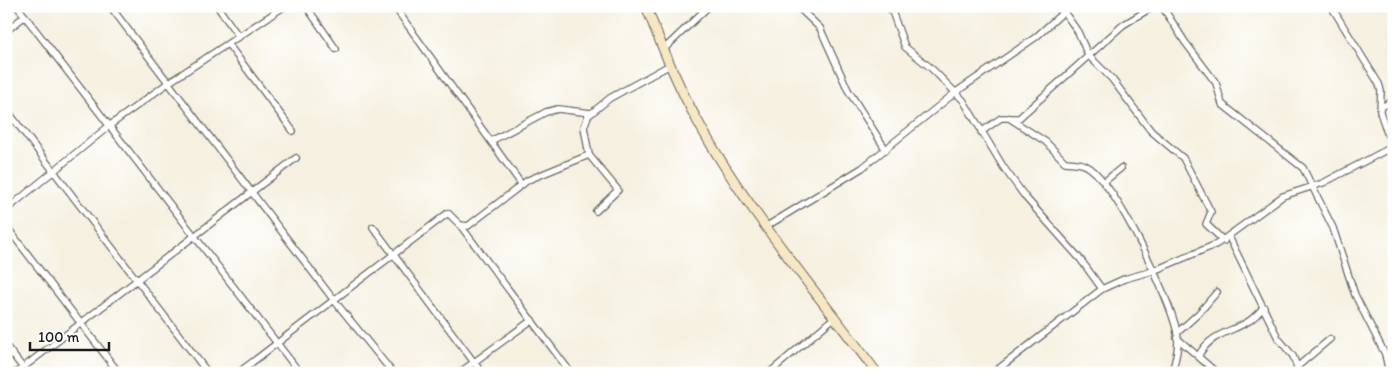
<svg xmlns="http://www.w3.org/2000/svg" width="1400" height="379" viewBox="0 0 1400 379" font-family="Itim,sans-serif">
  <style>
    .lines { fill: none; stroke-linecap: round; stroke-linejoin: round }
    .street-casing { stroke: #686660; stroke-width: 8 }
    .secondary-casing { stroke: #686660; stroke-width: 11 }
    .street { stroke: #fff; stroke-width: 5.5 }
    .secondary { stroke: #f7e8c3; stroke-width: 9 }
  </style>
  <rect width="100%" height="100%" fill="#fff"/>
  <filter id="ink" filterUnits="userSpaceOnUse"><feTurbulence type="fractalNoise" baseFrequency=".02" numOctaves="2"/><feDisplacementMap in="SourceGraphic" scale="10" xChannelSelector="R" yChannelSelector="G"/><feConvolveMatrix kernelMatrix="1 2 1 2 8 2 1 2 1" color-interpolation-filters="sRGB"/></filter>
  <filter id="wash" filterUnits="userSpaceOnUse"><feTurbulence type="fractalNoise" baseFrequency=".0096" numOctaves="4" result="noise"/><feDisplacementMap in="SourceGraphic" scale="20" xChannelSelector="R" yChannelSelector="G"/><feGaussianBlur stdDeviation="1.12" result="paint"/><feColorMatrix in="noise" values="0 0 0 0 0 0 0 0 0 0 0 0 0 0 0 0 0 1.4 0 .05"/><feComposite in="paint" operator="in"/></filter>
  <g filter="url(#wash)">
    <rect width="100%" height="100%" fill="#f5f0df"/>
  </g>
  <g filter="url(#ink)">
    <g class="lines">
      <defs>
        <g id="street">
          <polyline points="17,6 300,373"/>
          <polyline points="110,6 333,299 393,373"/>
          <polyline points="217,6 239,37"/>
          <polyline points="306,6 336,49"/>
          <polyline points="394,6 522,185"/>
          <polyline points="797,6 820,28 848,90 886,150"/>
          <polyline points="890,6 905,47 931,68 963,100 1004,168 1026,198 1081,260 1102,289"/>
          <polyline points="1060,6 1078,32 1088,55 1112,79 1151,131 1183,158 1211,212 1206,224 1224,241"/>
          <polyline points="1162,6 1185,42 1216,83 1222,104 1303,168 1333,228 1355,295 1385,354 1389,373"/>
          <polyline points="1331,6 1379,84 1381,91 1380,112 1394,153"/>
          <polyline points="6,31 25,16"/>
          <polyline points="228,44 293,131"/>
          <polyline points="663,50 709,6"/>
          <polyline points="1381,107 1394,101"/>
          <polyline points="6,109 208,373"/>
          <path d="M1009 118 1046 142 1065 162C1074 163 1082 162 1090 168 1118 189 1169 296 1177 332 1180 345 1175 360 1172 373"/>
          <polyline points="981,132 1001,118 1019,118 1123,25 1154,6"/>
          <polyline points="491,141 546,112 558,109 591,113"/>
          <polyline points="1104,182 1121,168"/>
          <polyline points="6,210 109,126 168,83 285,6"/>
          <polyline points="596,211 618,190 589,155 584,127 588,116 610,98 670,65"/>
          <polyline points="460,225 571,373"/>
          <polyline points="6,226 119,373"/>
          <polyline points="767,226 862,168 956,92 1036,37 1070,6"/>
          <polyline points="373,227 482,373"/>
          <polyline points="1229,237 1278,338 1293,356 1297,367"/>
          <polyline points="1177,333 1199,313 1217,292"/>
          <polyline points="1177,338 1217,373"/>
          <polyline points="6,346 27,373"/>
          <path d="M1199 355C1210 334 1231 332 1249 321 1255 317 1259 312 1264 307"/>
          <polyline points="1386,358 1394,348"/>
          <polyline points="16,373 296,158"/>
          <polyline points="238,373 448,213 460,225 468,226 528,180 589,155"/>
          <polyline points="459,373 532,320"/>
          <polyline points="769,373 835,317"/>
          <polyline points="993,373 1102,289 1124,279 1153,271 1217,244 1283,196 1323,183 1392,147"/>
          <polyline points="1297,373 1297,367 1330,339"/>
        </g>
        <path id="secondary" d="M646 6C661 45 677 84 697 120 745 208 817 293 877 373"/>
      </defs>
      <use href="#street" class="street-casing"/>
      <use href="#secondary" class="secondary-casing"/>
      <use href="#street" class="street"/>
      <use href="#secondary" class="secondary"/>
    </g>
  </g>
  <rect width="1400" height="379" fill="none" stroke="#fff" stroke-width="25"/>
  <path d="M30 342v8h79v-8" fill="none" stroke="#1c1c1c" stroke-width="2.5"/>
  <text x="38" y="342" font-size="15" fill="#1c1c1c" stroke="#ffffff" stroke-width="4" paint-order="stroke">100 m</text>
</svg>
